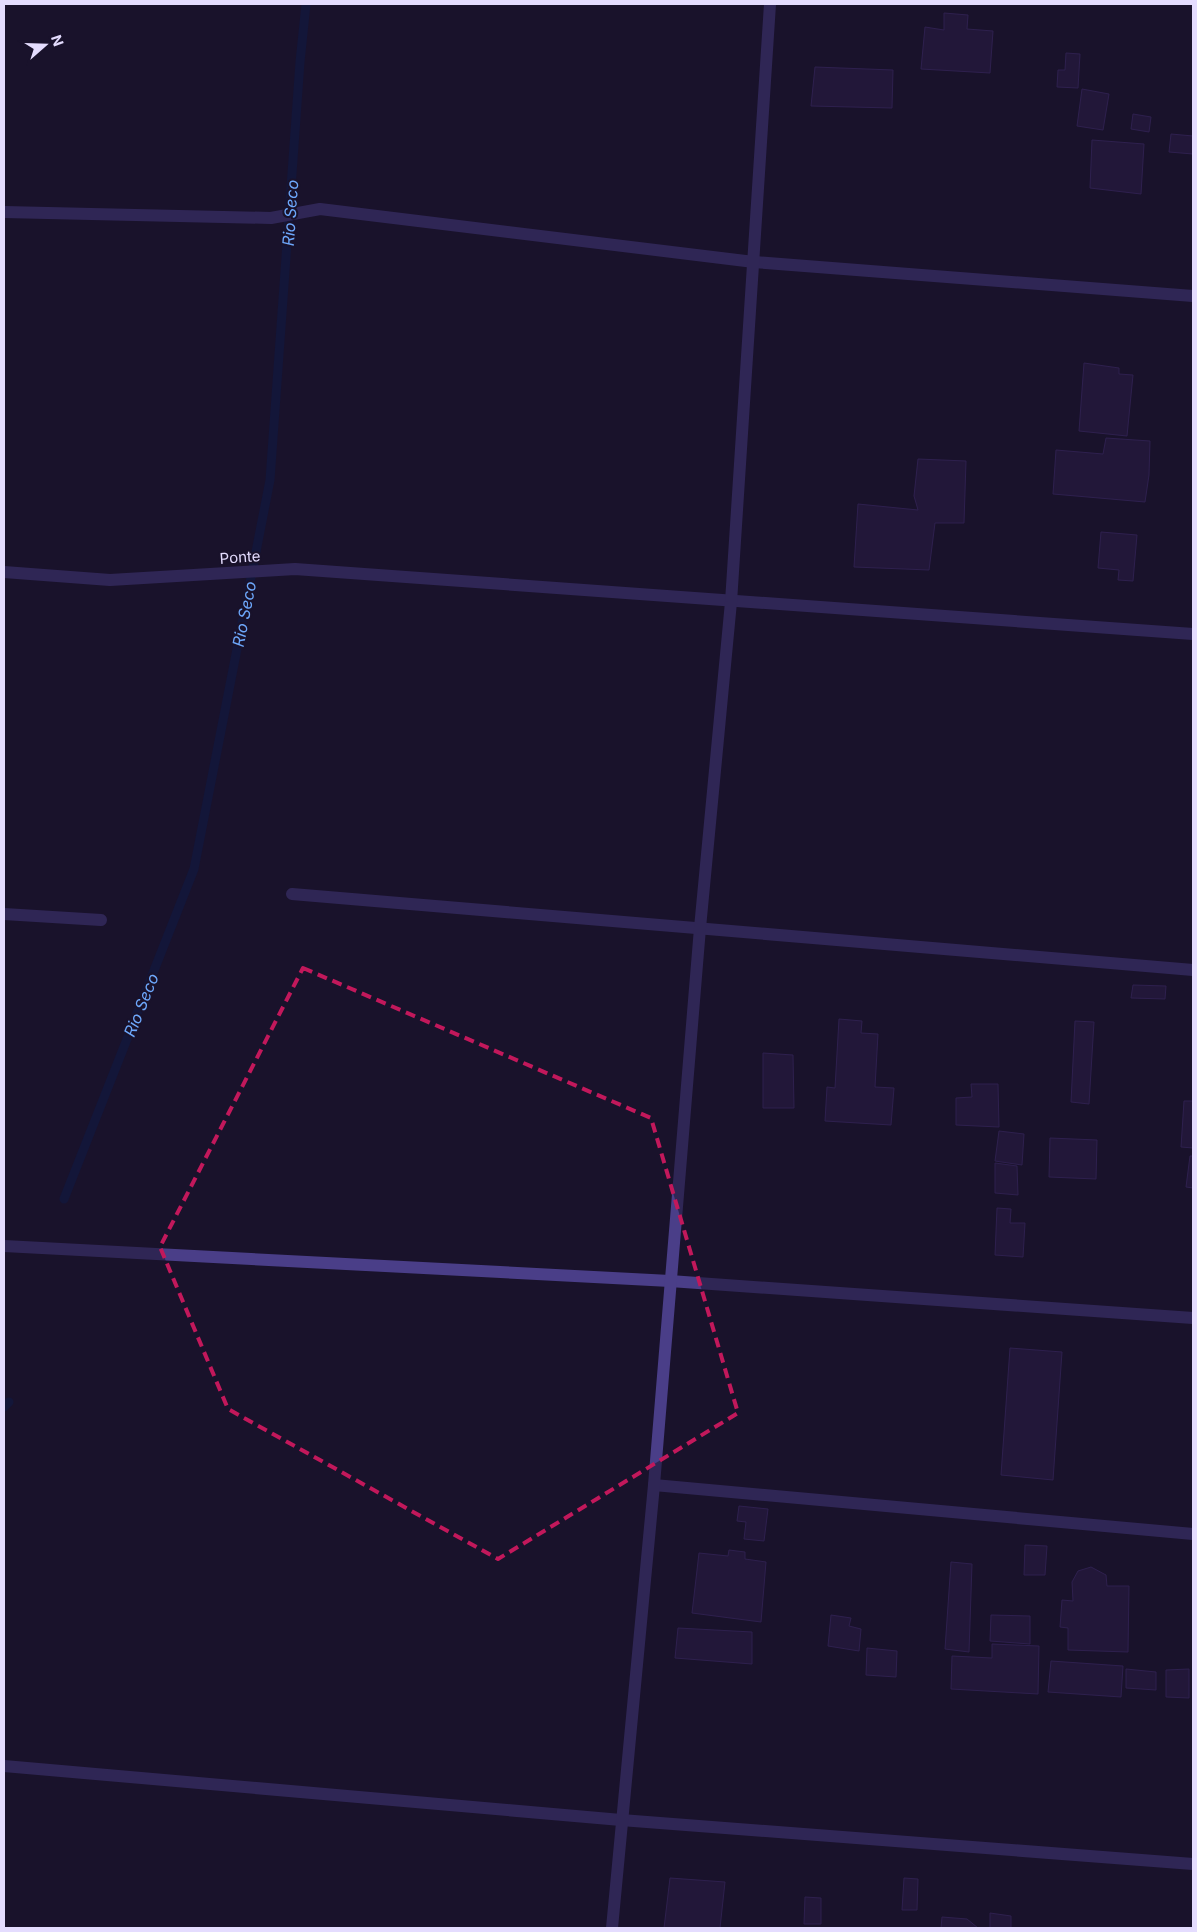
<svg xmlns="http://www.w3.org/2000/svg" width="1197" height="1932" viewBox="0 0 1197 1932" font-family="Inter,sans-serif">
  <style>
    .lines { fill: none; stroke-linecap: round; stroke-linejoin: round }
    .stream { stroke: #0c1b49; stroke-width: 9 }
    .building { fill: #2d1e4b; stroke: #473177 }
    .minor { stroke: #4a3e88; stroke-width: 12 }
    .marked { fill: none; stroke: #c2185b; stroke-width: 4; stroke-dasharray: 10 6; stroke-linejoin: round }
    .labels { text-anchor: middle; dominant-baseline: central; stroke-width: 4; stroke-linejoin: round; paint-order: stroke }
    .street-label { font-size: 15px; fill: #e4dcfe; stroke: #19122b }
    .water-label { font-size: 16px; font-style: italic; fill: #6da7fb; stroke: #19122b }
  </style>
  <rect width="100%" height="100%" fill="#19122b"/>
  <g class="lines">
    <g class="stream">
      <polyline points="64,1199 194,869 270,480 300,62 306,4"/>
      <polyline points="4,1407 9,1402"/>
    </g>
  </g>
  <g class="building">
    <polygon points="944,13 968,15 967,29 993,31 990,73 921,69 925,27 944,30"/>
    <polygon points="1066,53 1080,54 1078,88 1057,87 1058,70 1065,70"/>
    <polygon points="815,67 893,70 892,108 811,106"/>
    <polygon points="1082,89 1109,94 1103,130 1077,126"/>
    <polygon points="1133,114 1151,117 1149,132 1131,129"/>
    <polygon points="1171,134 1193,136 1193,154 1169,152"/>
    <polygon points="1092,140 1144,144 1141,194 1090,188"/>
    <polygon points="1084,363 1119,368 1119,374 1133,375 1127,436 1079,431"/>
    <polygon points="1106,438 1150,441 1149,475 1145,502 1053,494 1056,450 1103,454"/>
    <polygon points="918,459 966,461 964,523 935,523 929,570 854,567 858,504 918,510 914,496"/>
    <polygon points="1101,532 1137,535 1133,581 1118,580 1119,570 1098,568"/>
    <polygon points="1133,985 1166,986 1165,999 1131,998"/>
    <polygon points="839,1019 862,1021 861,1033 878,1034 875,1087 894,1088 891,1125 825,1121 827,1087 835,1088"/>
    <polygon points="1075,1021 1094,1022 1089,1104 1071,1102"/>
    <polygon points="763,1053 793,1055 794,1108 763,1108"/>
    <polygon points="971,1084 998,1084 999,1127 956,1125 956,1098 972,1097"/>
    <polygon points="1184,1101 1193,1101 1193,1148 1181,1147"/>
    <polygon points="999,1131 1024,1134 1022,1165 995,1161"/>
    <polygon points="1050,1138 1097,1140 1096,1179 1049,1177"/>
    <polygon points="1190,1156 1193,1156 1193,1188 1186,1187"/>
    <polygon points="995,1163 1017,1166 1018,1195 995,1193"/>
    <polygon points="997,1208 1011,1209 1010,1223 1025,1223 1023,1257 995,1255"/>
    <polygon points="1010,1348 1062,1352 1053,1480 1001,1475"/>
    <polygon points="739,1506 768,1509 764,1541 744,1539 746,1522 737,1521"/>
    <polygon points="1025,1545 1047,1546 1045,1575 1024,1575"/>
    <polygon points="729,1550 745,1552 745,1559 766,1562 761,1622 692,1613 699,1553 728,1556"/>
    <polygon points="951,1562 972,1564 969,1652 945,1649"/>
    <polygon points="1091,1567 1106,1575 1107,1586 1129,1586 1128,1652 1068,1650 1068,1628 1060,1627 1062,1600 1073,1601 1072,1582 1078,1571"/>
    <polygon points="831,1615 851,1618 849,1626 861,1629 859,1651 828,1646"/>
    <polygon points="991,1615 1030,1616 1030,1644 990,1641"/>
    <polygon points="678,1628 752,1632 752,1664 675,1658"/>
    <polygon points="992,1644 1039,1646 1038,1694 951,1689 952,1656 992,1658"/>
    <polygon points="867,1648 897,1651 896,1677 866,1675"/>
    <polygon points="1051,1661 1123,1666 1121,1697 1048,1692"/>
    <polygon points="1126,1669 1156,1672 1156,1690 1126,1688"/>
    <polygon points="1189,1669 1189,1698 1166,1697 1166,1670"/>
    <polygon points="670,1878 725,1882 720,1928 664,1928"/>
    <polygon points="904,1878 918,1879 917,1910 902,1910"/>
    <polygon points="805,1897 821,1898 821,1924 804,1924"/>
    <polygon points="990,1913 1011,1916 1011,1928 990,1928"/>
    <polygon points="942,1917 967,1919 978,1928 941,1928"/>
  </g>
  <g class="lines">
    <g class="minor">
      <polyline points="4,212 271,218 320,209 754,262 1193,296"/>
      <polyline points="4,572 110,580 295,569 1193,634"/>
      <polyline points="292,894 1193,970"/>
      <polyline points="4,914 101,920"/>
      <polyline points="4,1246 670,1281 1193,1318"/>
      <polyline points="654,1485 1193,1534"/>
      <polyline points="4,1766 621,1820 1193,1864"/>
      <polyline points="612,1928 654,1485 700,928 731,602 770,4"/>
    </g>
  </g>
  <path d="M0 0H1197V1932H0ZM303 968 651 1118 738 1413 498 1559 228 1409 160 1247Z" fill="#19122b" fill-opacity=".55" fill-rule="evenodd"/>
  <path class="marked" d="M303 968 651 1118 738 1413 498 1559 228 1409 160 1247Z"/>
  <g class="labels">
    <g class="street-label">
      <text transform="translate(240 557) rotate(-4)">Ponte</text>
    </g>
    <g class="water-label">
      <text transform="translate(290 213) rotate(-86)">Rio Seco</text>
      <text transform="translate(244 614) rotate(-79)">Rio Seco</text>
      <text transform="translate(141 1005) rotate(-68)">Rio Seco</text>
    </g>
  </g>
  <rect width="1197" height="1932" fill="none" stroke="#e4dcfe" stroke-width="10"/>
  <g transform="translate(45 45) rotate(70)" stroke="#19122b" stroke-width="4" paint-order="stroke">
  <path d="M0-4L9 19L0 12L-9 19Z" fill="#e4dcfe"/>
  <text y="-8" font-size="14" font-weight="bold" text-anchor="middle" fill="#e4dcfe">N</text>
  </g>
</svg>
